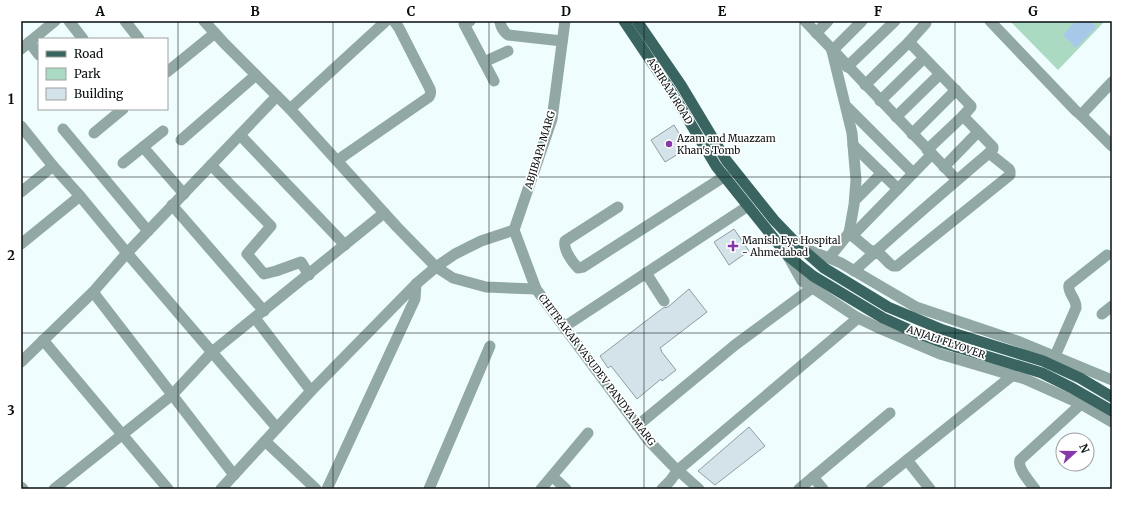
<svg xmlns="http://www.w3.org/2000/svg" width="1133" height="510" viewBox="0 0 1133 510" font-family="Merriweather,serif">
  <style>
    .green { fill: #abdac3 }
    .water { fill: #a8c8e9 }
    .building { fill: #d4e2e9; stroke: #8f9da3 }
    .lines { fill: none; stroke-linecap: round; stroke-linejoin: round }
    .minor { stroke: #91a8a4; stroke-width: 11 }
    .tertiary { stroke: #91a8a4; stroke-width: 11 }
    .primary { stroke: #39645f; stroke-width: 11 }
    .grid { fill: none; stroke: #090e0f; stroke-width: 1; stroke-opacity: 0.55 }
    .poi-dot { fill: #8638a8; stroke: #fff; stroke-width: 1.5 }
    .labels { text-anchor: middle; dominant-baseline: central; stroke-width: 3.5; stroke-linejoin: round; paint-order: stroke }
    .street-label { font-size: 10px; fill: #090e0f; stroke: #fff }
    .poi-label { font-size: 10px; fill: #090e0f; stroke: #fff; text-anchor: start }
    .neatline { fill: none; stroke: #090e0f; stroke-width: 1.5 }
    .grid-label { font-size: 13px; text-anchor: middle; font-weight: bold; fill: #090e0f }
  </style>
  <rect width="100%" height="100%" fill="#effdfe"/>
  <polygon class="green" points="1010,21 1105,21 1058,70"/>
  <polygon class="water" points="1076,21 1090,21 1096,27 1076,48 1063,35"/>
  <g class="building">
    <polygon points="674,125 688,148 665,162 651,140"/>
    <polygon points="734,229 749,251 729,265 714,242"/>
    <polygon points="689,289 707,312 660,348 662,351 661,351 676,370 662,381 661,379 637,399 611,366 608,368 600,356 663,308 668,307"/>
    <polygon points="749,427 765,446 715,485 698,471"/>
  </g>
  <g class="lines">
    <g class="minor">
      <polyline points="69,21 83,39"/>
      <polyline points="125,21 139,39"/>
      <polyline points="204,21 224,43 290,109 397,227 436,267 453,278 486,287 536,289"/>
      <polyline points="470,21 464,24 494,81"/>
      <polyline points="805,21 957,180"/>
      <polyline points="924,21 926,23 925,24 909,42 971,106 971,107 963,116 993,147 993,149 989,153"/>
      <polyline points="990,21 1076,111 1081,115 1112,146"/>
      <path d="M500 22C501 28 503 31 508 35L562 41"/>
      <polyline points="816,33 828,21"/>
      <polyline points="29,42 39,55"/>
      <polyline points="21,49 55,21"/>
      <polyline points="832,51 852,133 854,157 856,180 854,205 849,233 873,253"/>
      <polyline points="832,51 862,21"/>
      <polyline points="484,62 508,51"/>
      <polyline points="847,67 895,21"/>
      <polyline points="167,72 215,33"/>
      <polyline points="865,85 909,42"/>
      <polyline points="880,101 924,58"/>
      <polyline points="847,107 913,173"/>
      <polyline points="290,109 386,21"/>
      <polyline points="1081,115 1112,82"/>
      <polyline points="896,117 940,74"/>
      <polyline points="21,126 53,166 80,196 127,253 277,428"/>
      <polyline points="63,129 148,231"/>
      <polyline points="94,133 123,109"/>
      <polyline points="912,134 956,90"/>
      <polyline points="240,135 345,245"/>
      <polyline points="181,140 256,75"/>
      <polyline points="853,145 898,189"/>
      <polyline points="143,147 184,194"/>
      <polyline points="927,150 963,116"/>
      <path d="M337 161 345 155 429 97C431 94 431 92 430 89L399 28 394 21"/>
      <polyline points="123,163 163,131"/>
      <polyline points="211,165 271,226 247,254 264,274 276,271 301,262 309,275"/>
      <polyline points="944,167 978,132"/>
      <polyline points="21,192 53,166"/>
      <polyline points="855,200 882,173"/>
      <polyline points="172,205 264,311"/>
      <path d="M618 207 565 241C563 249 572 262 578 268L583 267 725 176"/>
      <polyline points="514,230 536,289 648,440 672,465 699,489"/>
      <polyline points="514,230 552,119 565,21"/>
      <polyline points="852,236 932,154"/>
      <polyline points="21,244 80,196"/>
      <polyline points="829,258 849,233"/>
      <path d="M854 271C898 231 943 192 989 153L1009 169 1010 171V175L897 266H893L890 264 876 250"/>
      <polyline points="646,273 664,301"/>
      <polyline points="93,292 234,475"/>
      <polyline points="1102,314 1112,306"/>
      <polyline points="255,318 311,391"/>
      <polyline points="564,327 748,206"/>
      <polyline points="43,340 168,489"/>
      <path d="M1055 356 1076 308C1077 299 1067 293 1069 285L1107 255"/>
      <polyline points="21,362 93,292 127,253 277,96"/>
      <polyline points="637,426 735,345 812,288"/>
      <polyline points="265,441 316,489"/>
      <polyline points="552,476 588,433"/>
      <polyline points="813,477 823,489"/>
      <polyline points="21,487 23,489"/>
      <polyline points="54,489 172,395 212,352 384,213"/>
      <polyline points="221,489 311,391 416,284 436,267 455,254 481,241 514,230"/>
      <polyline points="327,489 415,299 416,284"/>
      <polyline points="429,489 490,346"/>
      <polyline points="541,489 552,476 566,489"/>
      <polyline points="662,489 670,481 678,470 858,318"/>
      <polyline points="799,489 890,413"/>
      <polyline points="871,489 907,460"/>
      <polyline points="930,489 907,460 1013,375"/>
      <path d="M1035 489C1030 482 1017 468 1020 460L1081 404"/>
    </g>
    <g class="tertiary">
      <polyline points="801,247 829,258 841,263 916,307 1020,342 1112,380"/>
      <polyline points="788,256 802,281 858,318 881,329 940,354 1025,379 1081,404 1112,422"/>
    </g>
    <g class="primary">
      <polyline points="624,21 671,91 716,166 788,256 813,276 883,318 912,331 940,342 1042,373 1072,388 1112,411"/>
      <polyline points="637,21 681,85 726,160 774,220 800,247 824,268 888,307 943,330 1043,361 1080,378 1112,397"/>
    </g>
  </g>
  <path class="grid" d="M178 21V489M333 21V489M489 21V489M644 21V489M800 21V489M955 21V489M21 177H1112M21 333H1112"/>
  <g class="poi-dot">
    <circle cx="669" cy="144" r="4"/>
    <path d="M731 240h4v4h4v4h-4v4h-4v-4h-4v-4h4z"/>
  </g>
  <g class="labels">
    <g class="street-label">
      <text transform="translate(670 91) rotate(58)">ASHRAM ROAD</text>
      <text transform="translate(540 150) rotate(-73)">ABJIBAPA MARG</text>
      <text transform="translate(946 342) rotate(19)">ANJALI FLYOVER</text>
      <text transform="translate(597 370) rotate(53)">CHITRAKAR VASUDEV PANDYA MARG</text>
    </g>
    <g class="poi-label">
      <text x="677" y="138">Azam and Muazzam<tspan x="677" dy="12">Khan's Tomb</tspan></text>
      <text x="742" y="240">Manish Eye Hospital<tspan x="742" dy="12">- Ahmedabad</tspan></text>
    </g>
  </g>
  <rect width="1133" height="510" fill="none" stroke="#ffffff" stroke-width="44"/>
  <rect x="38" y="38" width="130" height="72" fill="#ffffff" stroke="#9d9f9f"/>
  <rect x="46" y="51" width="20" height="6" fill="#39645f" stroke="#9d9f9f"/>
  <text x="74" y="58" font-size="12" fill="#090e0f">Road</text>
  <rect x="46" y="68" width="20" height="12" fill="#abdac3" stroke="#9d9f9f"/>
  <text x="74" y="78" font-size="12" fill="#090e0f">Park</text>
  <rect x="46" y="88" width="20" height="12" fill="#d4e2e9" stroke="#9d9f9f"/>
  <text x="74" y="98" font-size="12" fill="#090e0f">Building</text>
  <g transform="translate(1075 452) rotate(69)"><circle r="19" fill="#ffffff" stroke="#9d9f9f"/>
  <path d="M0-3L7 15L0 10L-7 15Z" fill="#8638a8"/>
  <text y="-6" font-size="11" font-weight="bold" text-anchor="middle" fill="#090e0f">N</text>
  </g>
  <rect x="22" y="22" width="1089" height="466" class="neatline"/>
  <g class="grid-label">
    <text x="100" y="16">A</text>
    <text x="255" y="16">B</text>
    <text x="411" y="16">C</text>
    <text x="566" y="16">D</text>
    <text x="722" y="16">E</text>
    <text x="878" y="16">F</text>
    <text x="1033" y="16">G</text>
    <text x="11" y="104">1</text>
    <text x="11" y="260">2</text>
    <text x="11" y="415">3</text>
  </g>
</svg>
